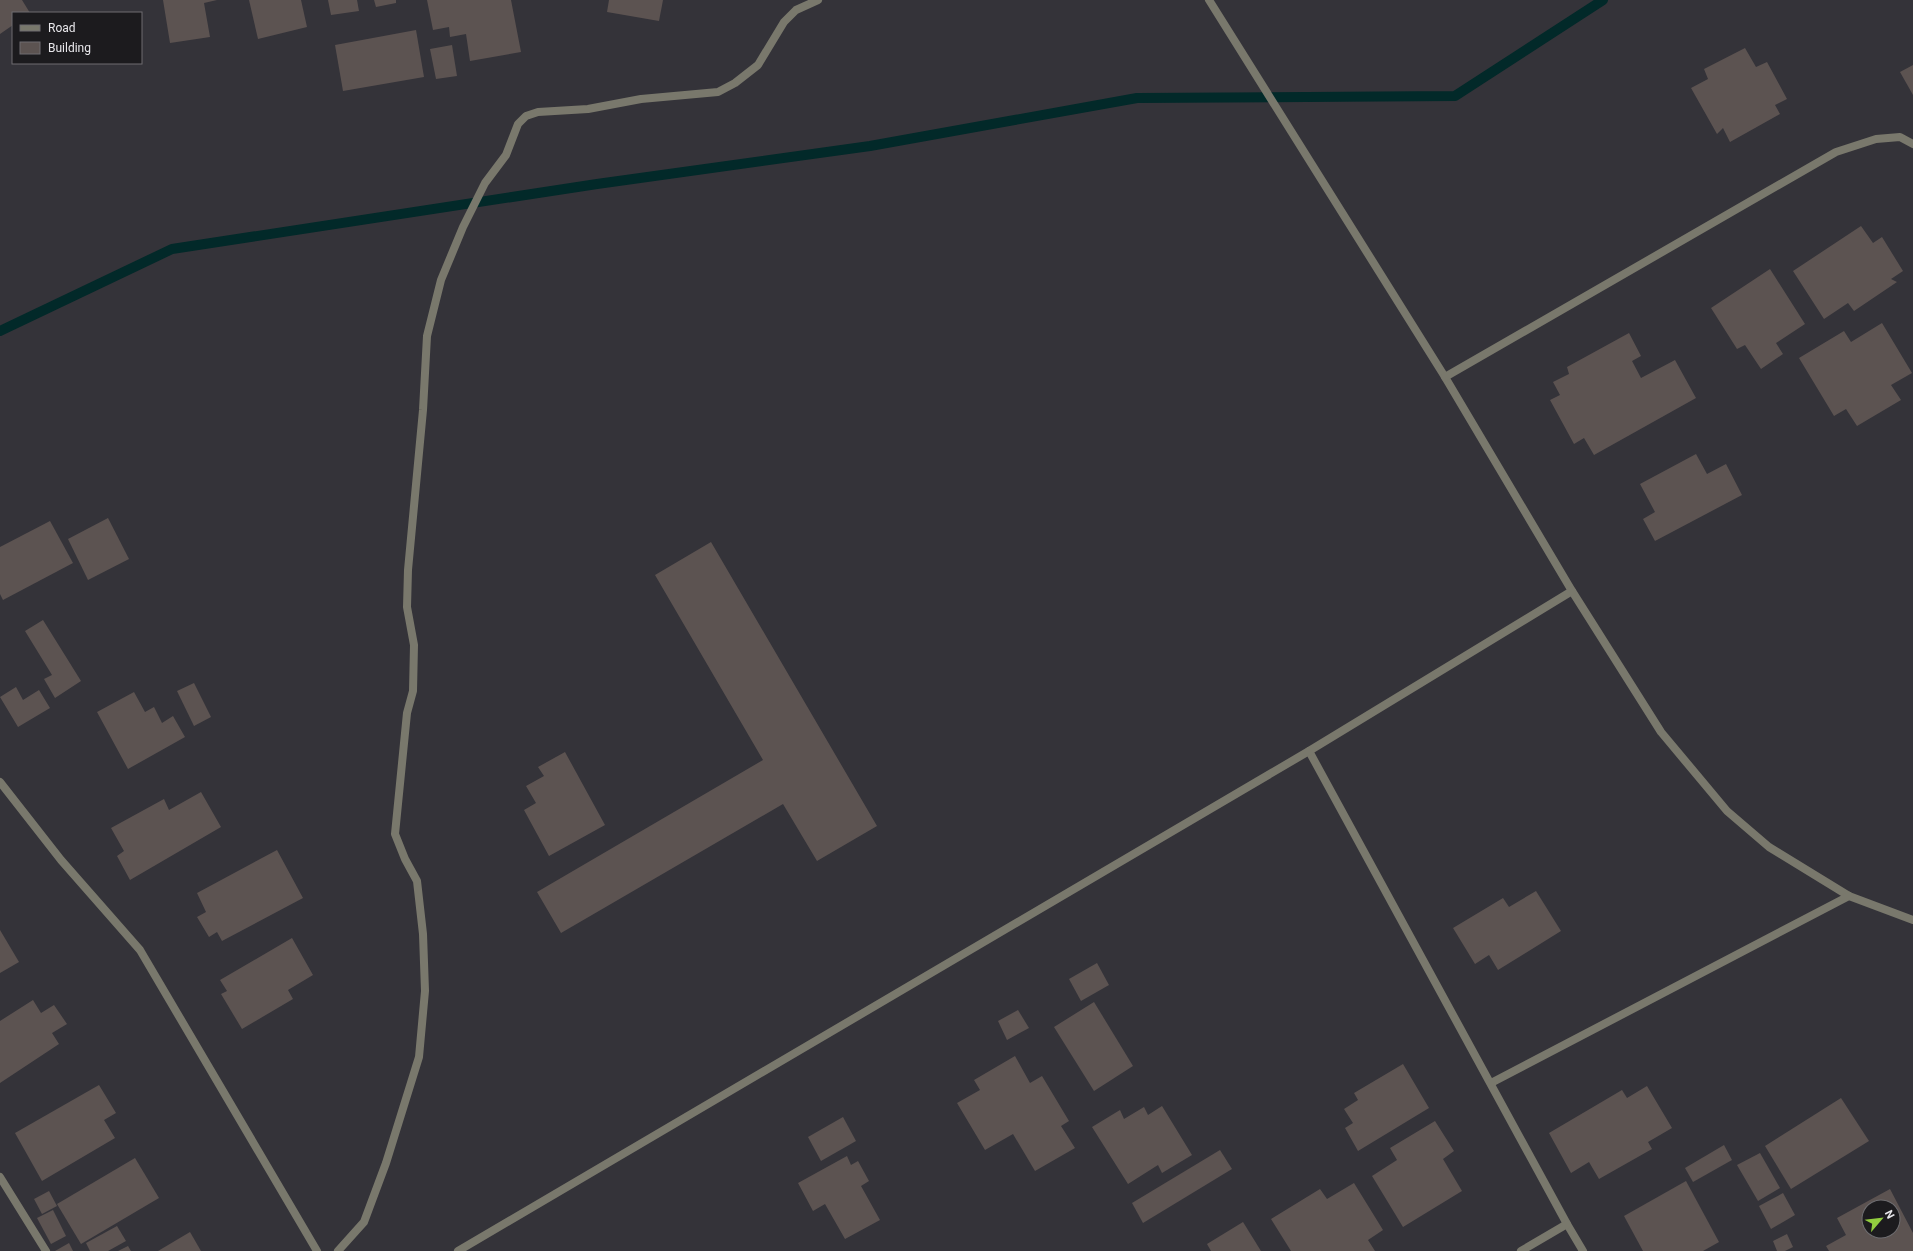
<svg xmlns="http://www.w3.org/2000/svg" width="1913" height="1251" viewBox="0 0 1913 1251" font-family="Roboto,sans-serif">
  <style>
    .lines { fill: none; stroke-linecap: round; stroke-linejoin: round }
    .stream { stroke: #022929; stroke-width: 10 }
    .building { fill: #5c5351; fill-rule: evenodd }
    .service { stroke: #79786c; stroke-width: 8 }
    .minor { stroke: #79786c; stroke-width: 8 }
  </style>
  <rect width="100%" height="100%" fill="#343339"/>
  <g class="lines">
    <polyline class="stream" points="0,331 172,249 597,184 870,146 1137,98 1455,96 1603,0"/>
  </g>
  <g class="building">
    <polygon points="0,0 22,0 30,13 13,13 13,25 0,34"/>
    <polygon points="163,0 217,0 204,3 210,37 170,43"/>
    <polygon points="249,0 301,0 307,27 258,39"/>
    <polygon points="328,0 357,0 359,11 331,15"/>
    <polygon points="374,0 396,0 396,3 376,7"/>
    <polygon points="427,0 511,0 521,52 470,61 466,34 450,37 449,27 433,30"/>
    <polygon points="609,0 663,0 659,21 607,12"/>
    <polygon points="416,30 424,77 343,91 335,45"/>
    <polygon points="452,45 457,76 436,79 430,49"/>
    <polygon points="1745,48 1756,67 1767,62 1787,99 1775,105 1780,114 1730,142 1723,128 1717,134 1691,88 1708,79 1704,69"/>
    <polygon points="1913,65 1913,95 1900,72"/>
    <polygon points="1861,226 1873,243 1882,237 1903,271 1891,279 1897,282 1854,311 1848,303 1824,319 1793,271"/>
    <polygon points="1770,269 1805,324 1776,343 1783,354 1761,369 1745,345 1737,349 1711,308"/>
    <polygon points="1882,323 1912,373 1891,385 1901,400 1857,426 1846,409 1834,416 1799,358 1844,331 1851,342"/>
    <polygon points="1629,333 1641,356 1632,361 1641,378 1675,360 1696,398 1594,455 1584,438 1574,444 1550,400 1560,395 1553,382 1569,374 1567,367"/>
    <polygon points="1696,454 1707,474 1726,464 1742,495 1655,541 1643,519 1655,512 1640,484"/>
    <polygon points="108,518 129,559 88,580 68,539"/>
    <polygon points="50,521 73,563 3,600 0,594 0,547"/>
    <polygon points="711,542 877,826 817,861 783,804 561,933 537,892 763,760 655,575"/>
    <polygon points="43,620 81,681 55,698 44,679 52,675 25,631"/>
    <polygon points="194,683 211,717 194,726 177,691"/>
    <polygon points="16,687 23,700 39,690 50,708 18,727 0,697"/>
    <polygon points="134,692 145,712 154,707 162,723 173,716 185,737 128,769 97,712"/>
    <polygon points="565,752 605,825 549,856 524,810 536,803 526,786 544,776 538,767"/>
    <polygon points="201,792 221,827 130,880 117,856 124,851 111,828 164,799 169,810"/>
    <polygon points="277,850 303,898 222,941 217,932 209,937 197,917 206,912 197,893"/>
    <polygon points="1536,891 1561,931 1498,970 1489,955 1475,964 1453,928 1503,898 1509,907"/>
    <polygon points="0,930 19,962 0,973"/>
    <polygon points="292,938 313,975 288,990 293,999 242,1029 221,994 227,991 220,980"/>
    <polygon points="1097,963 1109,985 1081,1001 1069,979"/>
    <polygon points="33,1000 41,1013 54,1005 67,1024 52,1033 59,1044 0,1083 0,1021"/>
    <polygon points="1094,1002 1133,1066 1094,1091 1054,1027"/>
    <polygon points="1018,1010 1029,1028 1007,1040 998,1021"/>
    <polygon points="1015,1056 1030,1083 1042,1076 1069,1121 1061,1126 1075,1148 1035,1171 1013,1134 985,1150 957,1103 980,1090 974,1080"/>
    <polygon points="1403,1064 1429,1108 1358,1151 1345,1128 1353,1123 1344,1109 1358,1100 1354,1093"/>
    <polygon points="99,1085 116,1113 104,1120 115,1138 42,1181 15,1133"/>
    <polygon points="1647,1086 1672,1128 1648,1142 1652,1149 1599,1179 1589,1162 1571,1173 1549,1133 1622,1090 1627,1098"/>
    <polygon points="1841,1098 1869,1141 1791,1189 1765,1146"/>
    <polygon points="1162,1106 1192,1155 1162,1173 1158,1165 1128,1184 1092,1127 1120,1110 1124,1119 1144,1107 1148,1115"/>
    <polygon points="843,1117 856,1141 821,1161 808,1137"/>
    <polygon points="1435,1121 1454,1151 1443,1159 1462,1191 1403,1227 1372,1176 1397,1160 1390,1148"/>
    <polygon points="1724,1145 1732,1160 1693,1182 1685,1168"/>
    <polygon points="1220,1150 1232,1169 1143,1223 1132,1203"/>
    <polygon points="1760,1153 1780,1188 1758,1201 1737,1165"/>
    <polygon points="847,1156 851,1165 858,1161 869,1181 861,1186 880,1220 845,1239 825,1204 813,1211 798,1183"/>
    <polygon points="135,1158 159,1198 81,1244 57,1204"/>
    <polygon points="1686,1181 1719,1242 1703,1251 1643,1251 1624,1216"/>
    <polygon points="1354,1183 1383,1230 1368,1240 1375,1251 1291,1251 1271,1219 1320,1189 1327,1199"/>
    <path d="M1890 1189 1913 1233V1251H1829L1826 1246 1846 1235 1837 1218ZM1869 1207H1893V1231H1869Z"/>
    <polygon points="49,1191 57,1206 42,1214 34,1199"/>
    <polygon points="1783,1193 1795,1215 1771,1229 1759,1206"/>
    <polygon points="53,1210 66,1236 51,1244 37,1218"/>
    <polygon points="1243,1222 1261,1251 1211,1251 1207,1244"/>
    <polygon points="117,1226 126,1241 108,1251 90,1251 86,1243"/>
    <polygon points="190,1232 201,1251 158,1251"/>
    <polygon points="1787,1234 1793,1247 1785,1251 1777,1251 1773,1241"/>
    <polygon points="69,1243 73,1251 55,1251"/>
    <polygon points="128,1246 131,1251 118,1251"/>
  </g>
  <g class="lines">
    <polyline class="service" points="338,1251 364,1222 386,1163 419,1057 425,991 423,934 417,881 405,859 395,834 407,713 413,691 414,645 407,607 408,570 423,410 427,336 441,280 463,227 485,183 506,155 518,124 526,116 538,112 588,109 641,99 718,92 735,83 758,65 784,22 796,10 818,0"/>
    <g class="minor">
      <polyline points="1209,0 1445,377 1572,591 1661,732 1727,811 1769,847 1849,896 1913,920"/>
      <polyline points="1445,377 1836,152 1876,139 1900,137 1913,144"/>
      <polyline points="1309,751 1567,1224 1583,1251"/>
      <polyline points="0,782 61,860 140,950 317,1251"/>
      <polyline points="1491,1083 1849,896"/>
      <polyline points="0,1177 46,1251"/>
      <polyline points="458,1251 1309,751 1572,591"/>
      <polyline points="1521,1251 1567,1224"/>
    </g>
  </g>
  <rect x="12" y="12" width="130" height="52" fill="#1c1b1e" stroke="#6e6d70"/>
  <rect x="20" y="25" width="20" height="6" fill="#79786c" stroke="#6e6d70"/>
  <text x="48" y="32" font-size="12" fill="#e8e7eb">Road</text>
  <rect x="20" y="42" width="20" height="12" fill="#5c5351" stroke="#6e6d70"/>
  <text x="48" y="52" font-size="12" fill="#e8e7eb">Building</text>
  <g transform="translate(1881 1219) rotate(62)"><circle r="19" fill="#1c1b1e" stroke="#6e6d70"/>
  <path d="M0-3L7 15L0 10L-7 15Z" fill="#92cd3f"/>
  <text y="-6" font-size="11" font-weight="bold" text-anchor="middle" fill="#e8e7eb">N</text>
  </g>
</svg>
